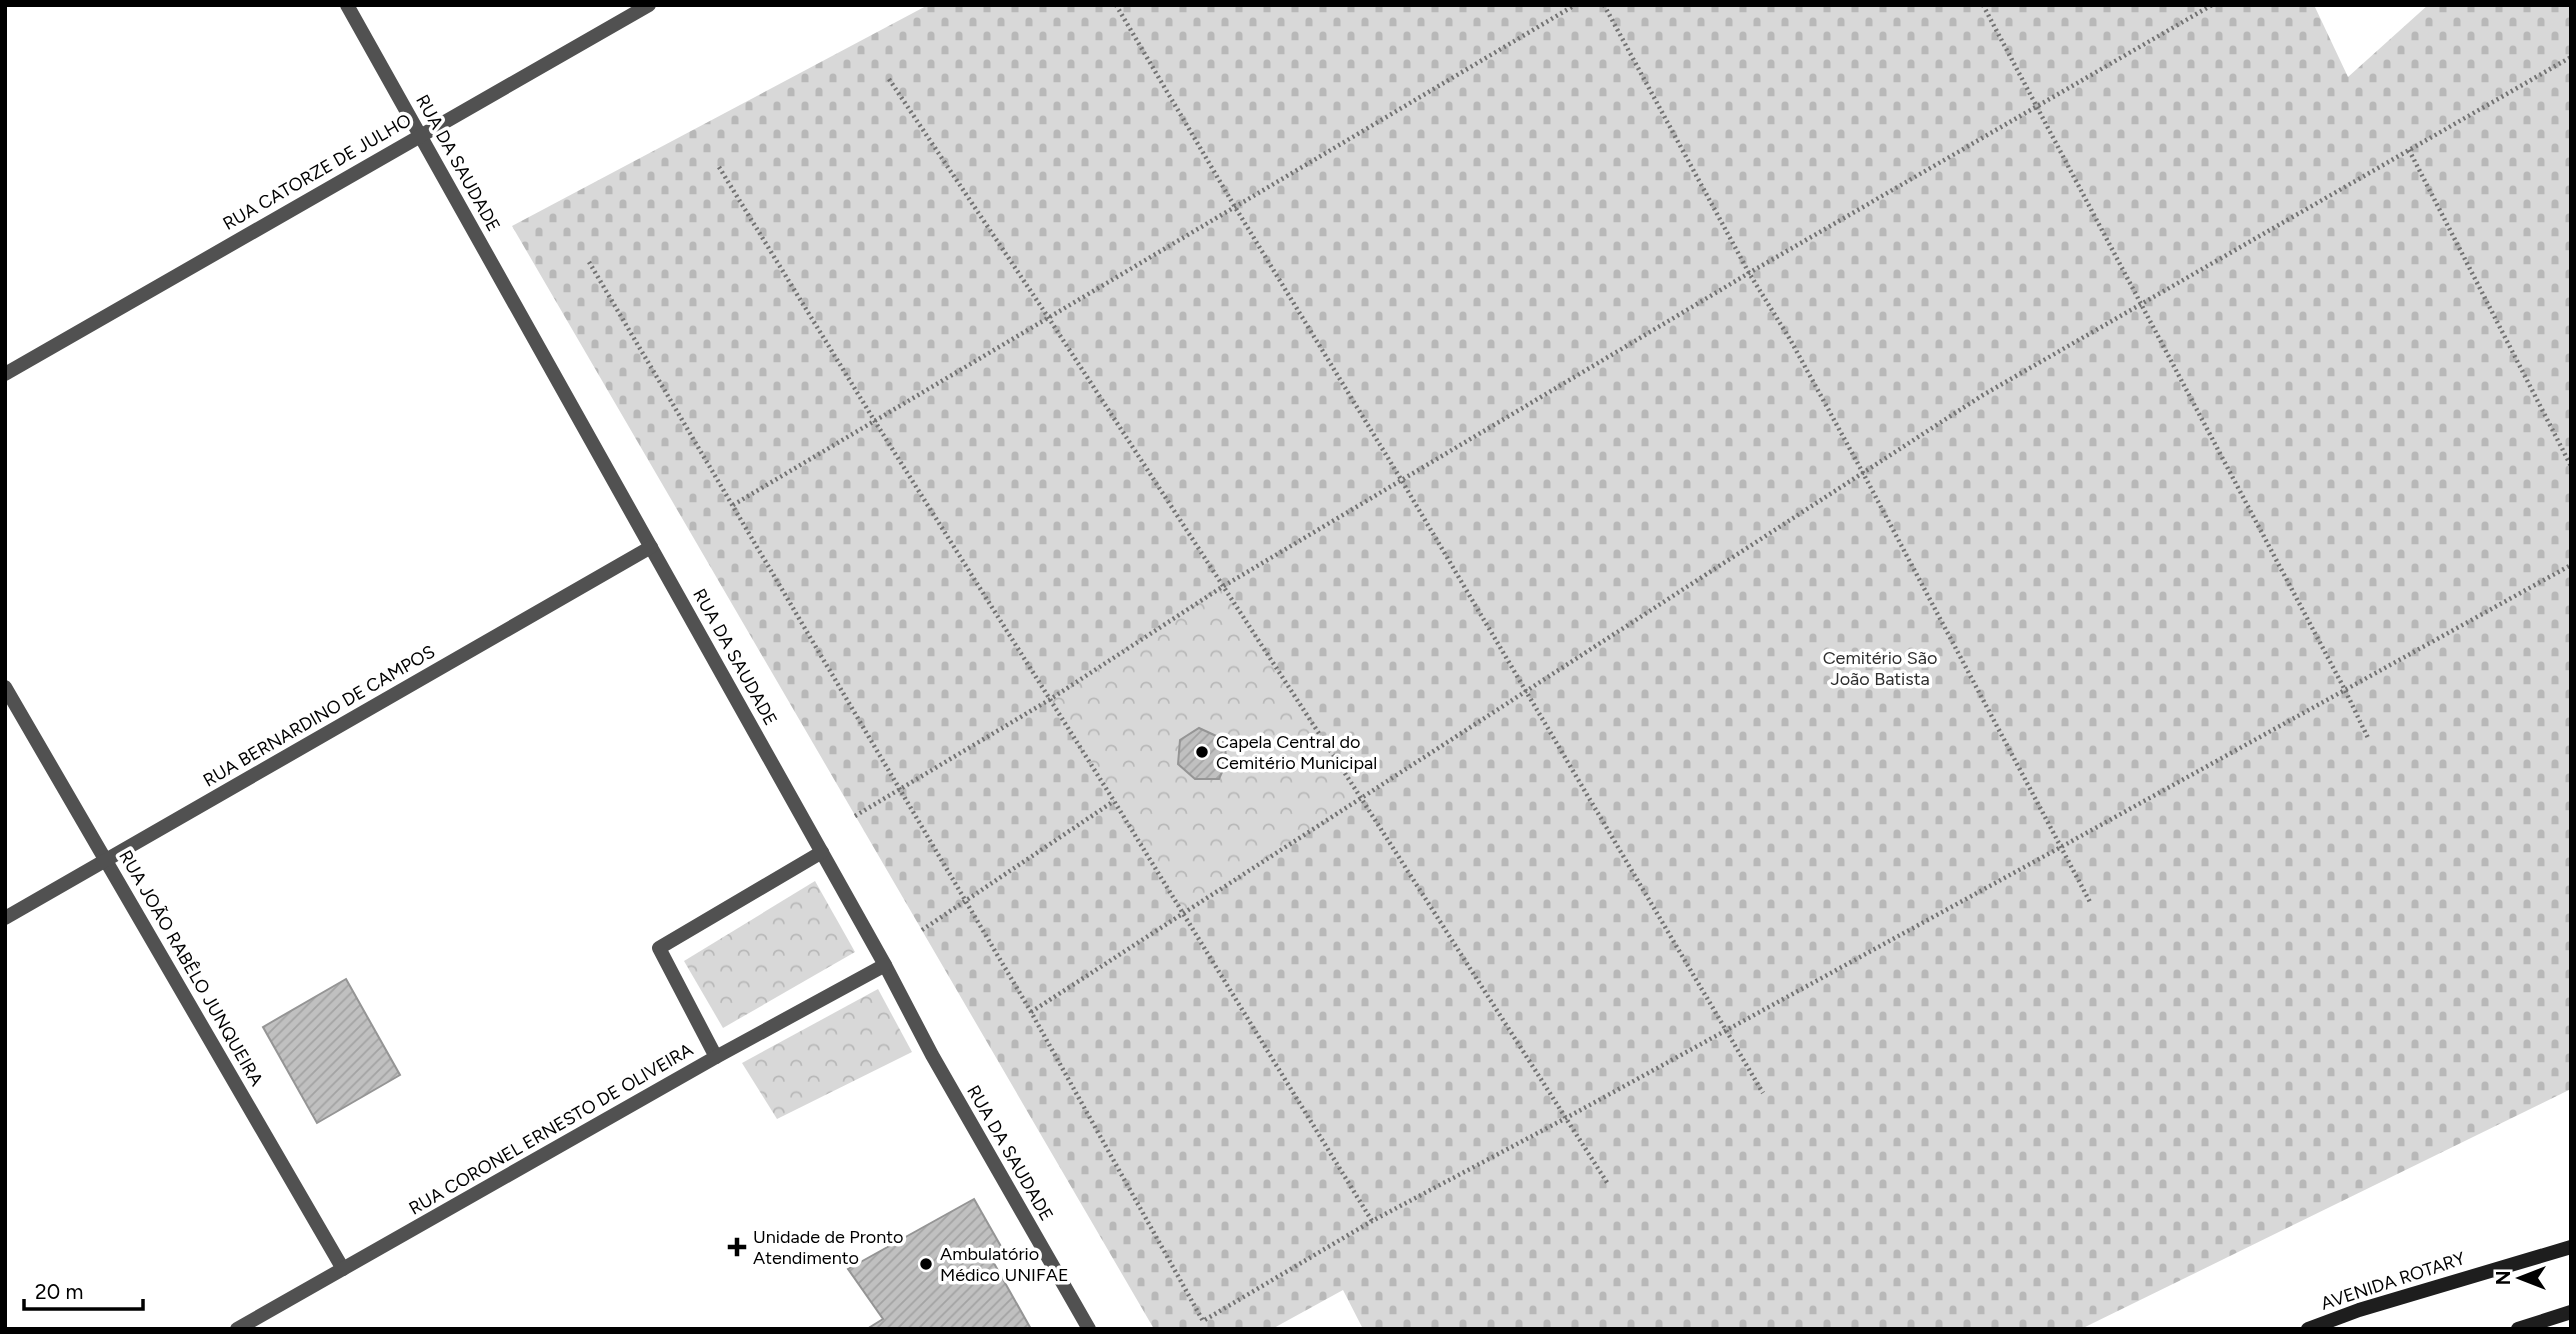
<svg xmlns="http://www.w3.org/2000/svg" width="2576" height="1334" viewBox="0 0 2576 1334" font-family="Figtree,sans-serif">
  <style>
    .cemetery { fill: url(#cemetery-stones) }
    .park { fill: url(#park-crowns) }
    .building { fill: url(#building-hatch); stroke: #959595; stroke-width: 2 }
    .lines { fill: none; stroke-linecap: round; stroke-linejoin: round }
    .path { stroke: #737373; stroke-width: 4.5; stroke-dasharray: 2 3.5; stroke-linecap: butt }
    .minor { stroke: #515151; stroke-width: 14 }
    .tertiary { stroke: #515151; stroke-width: 14 }
    .secondary { stroke: #1e1e1e; stroke-width: 14 }
    .poi-dot { fill: #000; stroke: #fff; stroke-width: 2.5 }
    .labels { text-anchor: middle; dominant-baseline: central; stroke-width: 7; stroke-linejoin: round; paint-order: stroke }
    .street-label { font-size: 18px; fill: #000; stroke: #fff }
    .park-label { font-size: 18px; fill: #2f2f2f; stroke: #fff }
    .poi-label { font-size: 18px; fill: #000; stroke: #fff; text-anchor: start }
  </style>
  <defs>
    <pattern id="cemetery-stones" width="16" height="16" patternUnits="userSpaceOnUse" patternTransform="scale(1.75)"><rect width="16" height="16" fill="#d8d8d8"/><path d="M2 7V4a2 2 0 0 1 4 0v3zM10 15v-3a2 2 0 0 1 4 0v3z" fill="#b8b8b8"/></pattern>
    <pattern id="park-crowns" width="20" height="18" patternUnits="userSpaceOnUse" patternTransform="scale(1.75)"><rect width="20" height="18" fill="#d8d8d8"/><path d="M2 6a3 3 0 1 1 6 0M12 15a3 3 0 1 1 6 0" fill="none" stroke="#b8b8b8"/></pattern>
    <pattern id="building-hatch" width="6" height="6" patternUnits="userSpaceOnUse" patternTransform="scale(1.75)"><rect width="6" height="6" fill="#c0c0c0"/><path d="M-1 1l2-2M0 6l6-6M5 7l2-2" fill="none" stroke="#a3a3a3"/></pattern>
  </defs>
  <rect width="100%" height="100%" fill="#fff"/>
  <polygon class="cemetery" points="928,5 2314,5 2348,77 2428,5 2571,5 2571,1089 2081,1329 1363,1329 1343,1290 1272,1329 1154,1329 512,226"/>
  <g class="park">
    <polygon points="1222,587 1361,798 1182,914 1049,700"/>
    <polygon points="815,881 855,952 723,1028 684,961"/>
    <polygon points="878,989 912,1052 777,1119 742,1063"/>
  </g>
  <g class="building">
    <polygon points="1199,728 1225,740 1226,763 1219,779 1195,779 1178,764 1180,740"/>
    <polygon points="346,979 400,1075 317,1123 263,1027"/>
    <polygon points="974,1199 1003,1250 991,1258 1031,1329 867,1329 883,1319 848,1269"/>
  </g>
  <g class="lines">
    <g class="path">
      <polyline points="1116,5 1235,207 1402,481 1763,1093"/>
      <polyline points="1604,5 1749,273 1791,341 1863,473 2090,902"/>
      <polyline points="1983,5 2345,690 2369,740"/>
      <polyline points="889,79 1048,317 1361,798 1608,1184"/>
      <polyline points="2409,150 2571,466"/>
      <polyline points="719,167 874,420 1114,801 1372,1221"/>
      <polyline points="589,262 1031,1012 1203,1321 1372,1221 1566,1118 2061,847 2571,565"/>
      <polyline points="733,505 1575,5"/>
      <polyline points="855,816 1049,700 1222,587 1749,273 2212,5"/>
      <polyline points="922,930 1114,801"/>
      <polyline points="1031,1012 1983,395 2571,57"/>
    </g>
    <g class="minor">
      <polyline points="347,5 885,965 932,1055 1089,1329"/>
      <polyline points="5,687 343,1269"/>
      <polyline points="5,918 651,547"/>
      <polyline points="716,1057 659,948 822,852"/>
      <polyline points="237,1329 716,1057 885,965"/>
    </g>
    <polyline class="tertiary" points="5,374 649,5"/>
    <g class="secondary">
      <polyline points="2308,1329 2359,1310 2571,1247"/>
      <polyline points="2518,1329 2571,1312"/>
    </g>
  </g>
  <g class="poi-dot">
    <circle cx="1202" cy="752" r="7"/>
    <path d="M733.5 1236.5h7v7h7v7h-7v7h-7v-7h-7v-7h7z"/>
    <circle cx="926" cy="1264" r="7"/>
  </g>
  <g class="labels">
    <g class="street-label">
      <text transform="translate(458 163) rotate(61)">RUA DA SAUDADE</text>
      <text transform="translate(317 172) rotate(-30)">RUA CATORZE DE JULHO</text>
      <text transform="translate(735 657) rotate(61)">RUA DA SAUDADE</text>
      <text transform="translate(319 716) rotate(-30)">RUA BERNARDINO DE CAMPOS</text>
      <text transform="translate(191 968) rotate(60)">RUA JOÃO RABÊLO JUNQUEIRA</text>
      <text transform="translate(551 1129) rotate(-30)">RUA CORONEL ERNESTO DE OLIVEIRA</text>
      <text transform="translate(1010 1153) rotate(60)">RUA DA SAUDADE</text>
      <text transform="translate(2393 1281) rotate(-18)">AVENIDA ROTARY</text>
    </g>
    <g class="park-label">
      <text x="1880" y="658">Cemitério São<tspan x="1880" dy="21">João Batista</tspan></text>
    </g>
    <g class="poi-label">
      <text x="1216" y="742">Capela Central do<tspan x="1216" dy="21">Cemitério Municipal</tspan></text>
      <text x="753" y="1237">Unidade de Pronto<tspan x="753" dy="21">Atendimento</tspan></text>
      <text x="940" y="1254">Ambulatório<tspan x="940" dy="21">Médico UNIFAE</tspan></text>
    </g>
  </g>
  <rect width="2576" height="1334" fill="none" stroke="#000000" stroke-width="14"/>
  <g transform="translate(2520 1278) rotate(270)" stroke="#ffffff" stroke-width="5" paint-order="stroke">
  <path d="M0-5L12 26L0 18L-12 26Z" fill="#000000"/>
  <text y="-10" font-size="19" font-weight="bold" text-anchor="middle" fill="#000000">N</text>
  </g>
  <path d="M24 1299v10h119v-10" fill="none" stroke="#000000" stroke-width="3.5"/>
  <text x="35" y="1299" font-size="21" fill="#000000" stroke="#ffffff" stroke-width="5" paint-order="stroke">20 m</text>
</svg>
